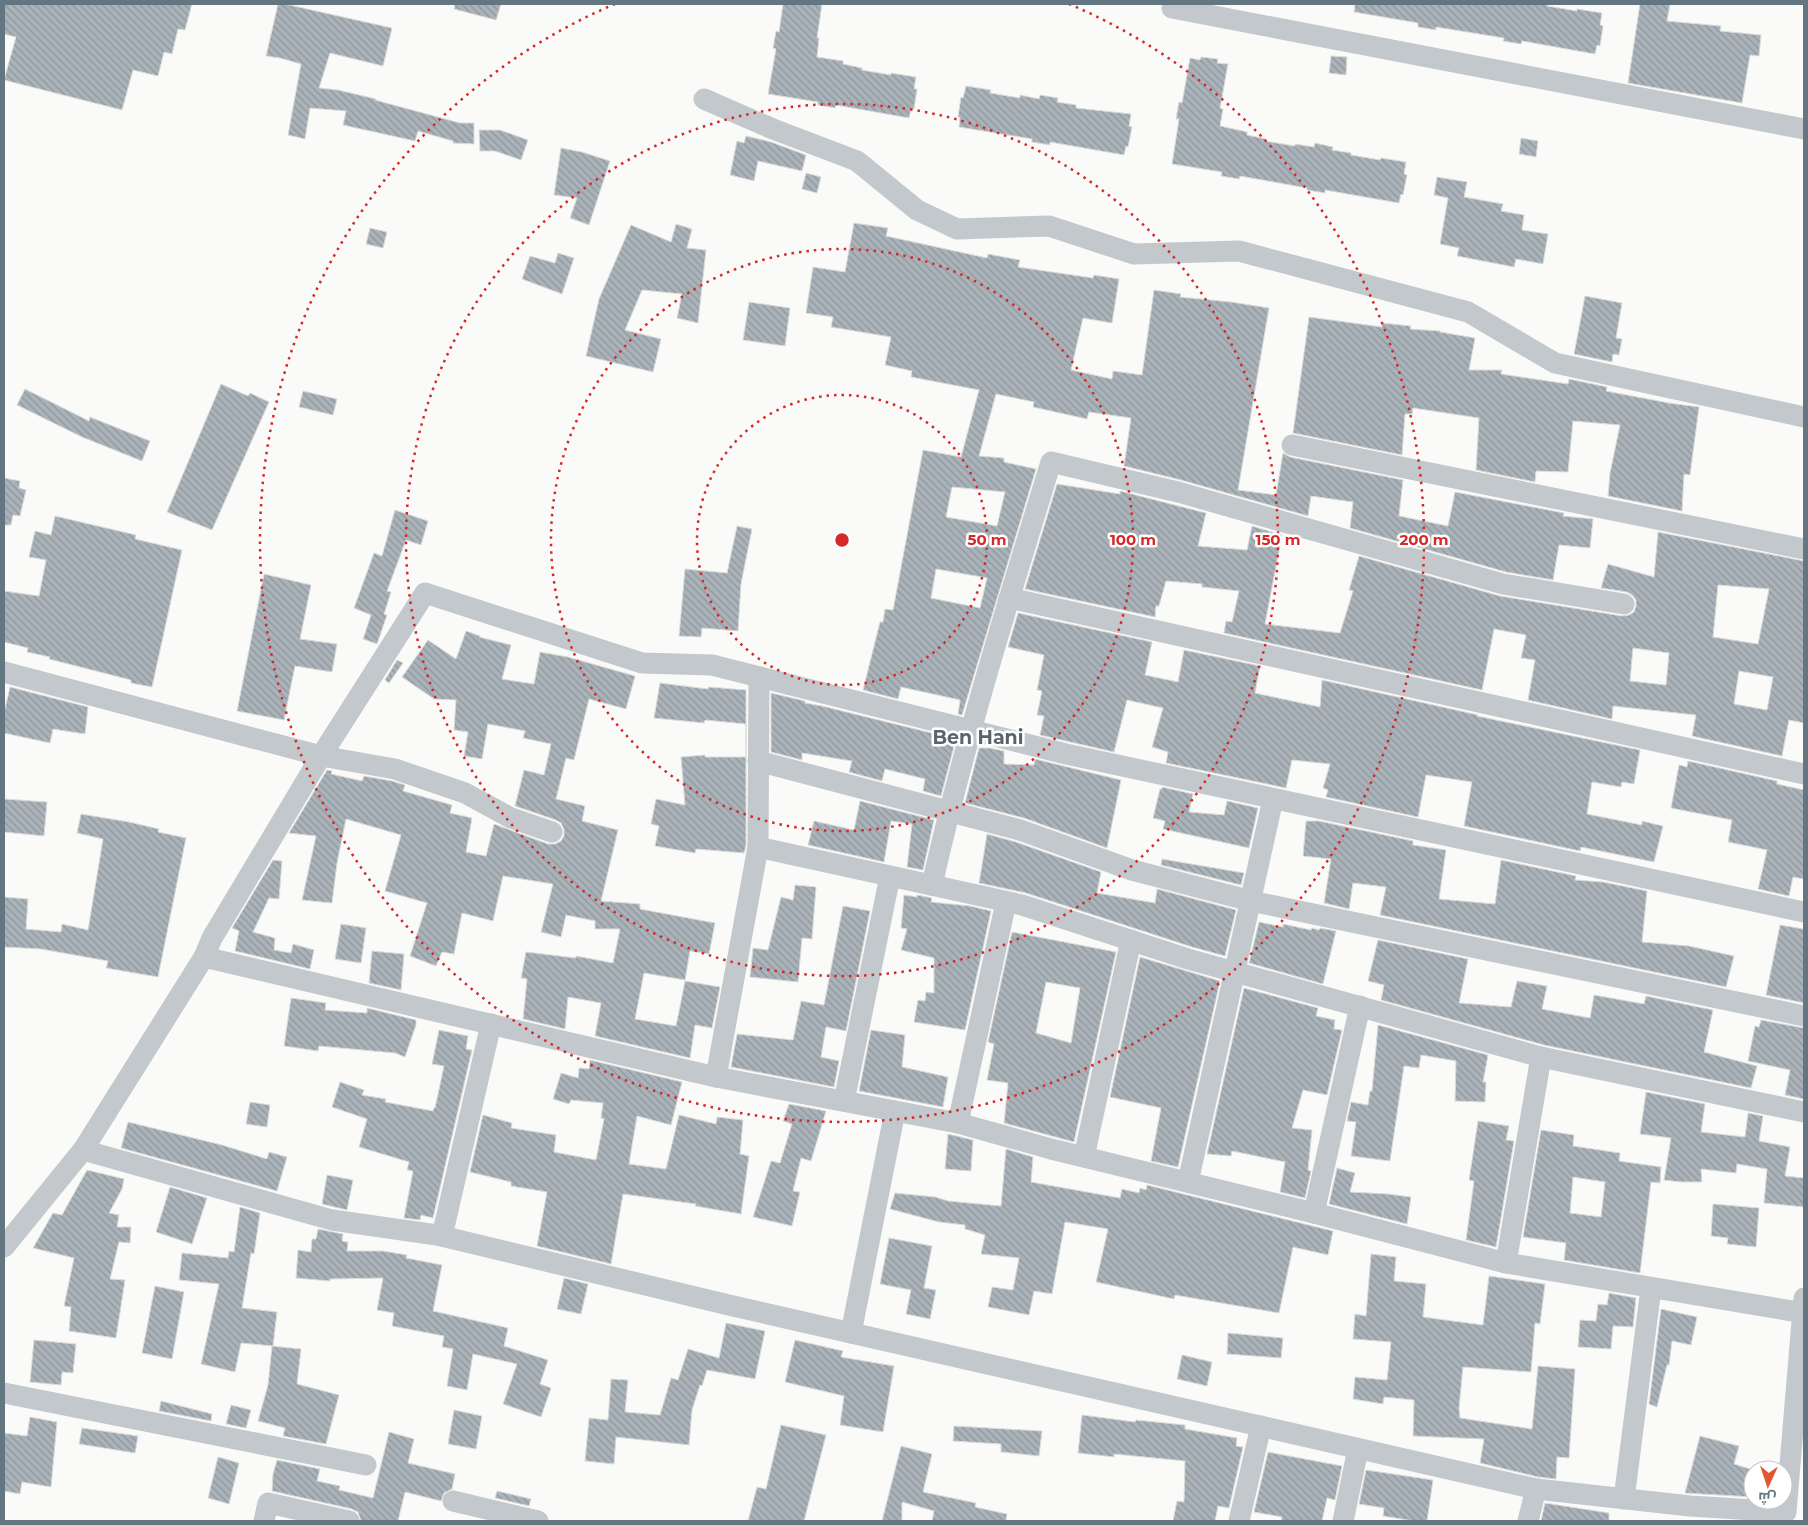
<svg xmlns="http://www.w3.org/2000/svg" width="1808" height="1525" viewBox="0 0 1808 1525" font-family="Montserrat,Cairo,sans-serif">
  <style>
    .building { fill: url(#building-back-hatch); stroke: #dcdcda; fill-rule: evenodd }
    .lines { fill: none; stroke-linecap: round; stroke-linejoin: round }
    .street { stroke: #c3c8cc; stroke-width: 21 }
    .ring { fill: none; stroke: #d62828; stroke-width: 2.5; stroke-dasharray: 2.5 5 }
    .labels { text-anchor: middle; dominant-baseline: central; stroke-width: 5; stroke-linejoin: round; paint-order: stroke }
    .quarter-label { font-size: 19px; font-weight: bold; fill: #57646e; stroke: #fff }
    .centre { fill: #d62828; stroke: #fff; stroke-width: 2.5 }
    .ring-label { font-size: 15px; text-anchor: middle; font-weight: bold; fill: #d62828; stroke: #fff; stroke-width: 5; stroke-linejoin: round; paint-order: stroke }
  </style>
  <defs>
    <pattern id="building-back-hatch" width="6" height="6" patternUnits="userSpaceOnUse" patternTransform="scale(1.25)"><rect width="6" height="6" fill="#aab3b9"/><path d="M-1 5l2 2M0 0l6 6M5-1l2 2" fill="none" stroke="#8e969c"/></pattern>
  </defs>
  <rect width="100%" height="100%" fill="#fafaf8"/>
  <g class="building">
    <polygon points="4,4 192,4 185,30 178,29 172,54 164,52 158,76 133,70 122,110 4,80 16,37 4,34"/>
    <polygon points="278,4 285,4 392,28 383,66 330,53 319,88 338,90 376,99 375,100 460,123 474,123 474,144 453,143 453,141 418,131 415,141 343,125 346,111 310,108 305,139 288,135 301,64 280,58 266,56"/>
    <polygon points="455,4 501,4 496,20 454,9"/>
    <polygon points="783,4 822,4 817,38 819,38 817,57 843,61 843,64 862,68 862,70 891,75 891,73 916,77 914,89 917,89 914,109 911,109 909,118 836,105 835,108 818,105 818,102 768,94 776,49 773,48 776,31 779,32"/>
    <polygon points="1355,4 1548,4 1547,6 1577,11 1577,9 1602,13 1600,25 1603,26 1600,46 1597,45 1595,54 1522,41 1521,44 1503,41 1504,38 1436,27 1436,30 1418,27 1418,23 1354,12"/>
    <polygon points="1640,4 1670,4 1667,21 1721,26 1720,31 1761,35 1759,56 1750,55 1742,103 1628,83"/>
    <polygon points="1331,56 1347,57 1346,75 1329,73"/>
    <polygon points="1201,57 1218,59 1217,63 1228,64 1220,108 1223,109 1220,126 1247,132 1247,135 1266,139 1265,141 1295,146 1295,144 1314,147 1315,143 1333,147 1332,150 1351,153 1351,155 1380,160 1381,158 1406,162 1404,174 1407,175 1403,195 1401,194 1399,203 1325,190 1325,193 1307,190 1307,188 1240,176 1239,179 1221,176 1222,172 1172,164 1179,119 1176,119 1179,102 1182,103 1190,58 1200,60"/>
    <polygon points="966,86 991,90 990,93 1020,98 1020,95 1039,99 1040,95 1058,98 1057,102 1076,105 1076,108 1131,114 1129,126 1132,127 1128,147 1126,146 1124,155 1050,142 1050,145 1032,142 1032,139 959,127 960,118 958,117 961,97 963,98"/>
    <polygon points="479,130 500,130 528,140 521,160 495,151 480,151"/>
    <polygon points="746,136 771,142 806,155 802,171 758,161 754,181 730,175 737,141 744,143"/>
    <polygon points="1521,138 1538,141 1536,157 1519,154"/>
    <polygon points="561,148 582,152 610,161 589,225 570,218 577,198 554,195"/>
    <polygon points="806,173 821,177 817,193 802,189"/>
    <polygon points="1437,177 1467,182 1464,197 1503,204 1501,211 1524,215 1522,230 1548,234 1543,264 1516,259 1514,267 1457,256 1459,248 1440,244 1448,198 1434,195"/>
    <path d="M854 223 888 228 886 236 987 258 988 254 1020 260 1018 267 1093 278 1094 275 1119 279 1112 323 1083 318 1071 370 1112 379 1113 371 1142 375 1154 290 1181 294 1180 297 1231 302 1269 308 1238 490 1276 495 1283 453 1290 457 1403 480 1399 516 1448 526 1455 492 1564 513 1563 516 1593 519 1590 548 1559 545 1553 580 1506 572 1350 528 1353 502 1311 496 1308 516 1181 480 1124 466 1131 418 1089 412 1087 419 1033 407 1034 402 996 394 979 456 1004 458V462L1036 469 962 715 958 714 960 700 901 687 898 699 863 690 880 622H883L885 609 893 610 923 450 961 457 979 390 911 377 912 371 885 365 891 337 831 327 833 317 806 313 813 267 845 272ZM952 487 1005 492 997 526 946 517ZM936 569 987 578 980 608 931 598Z"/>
    <polygon points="676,224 692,229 687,248 706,250 698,323 677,318 682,294 642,290 625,330 661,339 653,372 586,356 599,299 631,225 671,242"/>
    <polygon points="370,228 387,232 383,248 366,244"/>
    <polygon points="558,253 574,258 562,294 522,279 530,256 555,263"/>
    <polygon points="1585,296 1622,303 1616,338 1622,339 1619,355 1613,354 1612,362 1574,354"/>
    <polygon points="749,302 790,308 785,346 743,340"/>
    <polygon points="1309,317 1382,327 1382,323 1411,326 1410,329 1440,331 1440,332 1475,338 1469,370 1502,370 1501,374 1568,384 1569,379 1607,387 1606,391 1669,403 1699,407 1690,475 1684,474 1682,511 1608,496 1610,473 1620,425 1573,421 1568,472 1536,471 1535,482 1476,470 1479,418 1413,408 1412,414 1405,414 1402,455 1293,433"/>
    <polygon points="221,384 248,396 250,393 269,402 212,530 167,512"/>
    <polygon points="25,389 89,421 90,417 150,441 142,461 82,437 17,405"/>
    <polygon points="303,391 337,399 333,415 299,407"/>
    <polygon points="4,478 20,481 19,488 26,490 20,516 13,515 11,525 4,525"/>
    <path d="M1057 484 1120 494V491L1206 513 1198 546 1247 550 1252 526 1282 535 1265 624 1340 633 1353 591 1349 590 1359 556 1500 596 1622 616 1629 615 1634 612 1636 606V600L1632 595 1627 592 1601 588 1608 564 1654 577 1658 532 1804 561V723L1789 720 1782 756 1692 736 1696 715 1613 706 1612 719 1528 700 1535 660 1521 658 1526 635 1494 629 1482 690 1224 633 1226 621 1232 622 1239 591 1202 587V584L1166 581 1159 606H1156L1155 617 1025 589ZM1718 585 1769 589 1758 644 1713 637ZM1633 648 1669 653 1666 685 1630 681ZM1739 671 1773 677 1767 710 1734 704Z"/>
    <polygon points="395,510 428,521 421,545 406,540 387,591 391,592 384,614 387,615 377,644 363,639 371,615 354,608 374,553 382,556"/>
    <polygon points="55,516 136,535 135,539 182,550 152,687 131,683 131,680 49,659 50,657 27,652 28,648 4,642 4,591 39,596 46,560 29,557 35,531 51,535"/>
    <polygon points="737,526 752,529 741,584 738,631 702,628 701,637 679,636 685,569 727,573"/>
    <polygon points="264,574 311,585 300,639 337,644 332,672 295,666 284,720 237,711"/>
    <polygon points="1018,613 1152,642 1145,675 1178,682 1184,650 1260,666 1255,693 1320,707 1322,680 1478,715 1477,716 1640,750 1634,784 1622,782 1621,787 1592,782 1587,814 1642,825 1642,821 1663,826 1654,862 1581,847 1580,851 1464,826 1472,782 1426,775 1418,817 1326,797 1328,790 1323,788 1330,764 1292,760 1286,788 1166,763 1168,752 1152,747 1163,708 1127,700 1114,752 1040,735 1044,716 1037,715 1042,691 1037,690 1044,655 1008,647"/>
    <polygon points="466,631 480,636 479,637 511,645 502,679 534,684 540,652 568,657 635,676 626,709 589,699 574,760 566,758 556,799 585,806 582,821 618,830 601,901 640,904 640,909 715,923 709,954 690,951 685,980 644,973 635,1019 676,1026 685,981 720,987 712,1028 695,1025 690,1058 595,1036 601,1003 568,997 565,1029 523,1019 527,979 521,978 526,952 576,958 576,956 613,963 620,929 595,929 595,921 566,915 561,937 541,932 553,884 503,876 493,921 462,913 454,954 442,952 436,966 410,956 427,903 385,891 401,835 346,819 337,863 332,903 302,900 316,836 289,833 327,770 332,771 331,774 362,781 364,776 392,781 405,785 403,791 452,805 450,813 472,818 466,852 486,856 494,824 548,844 555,844 561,841 564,836 564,829 561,823 556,820 515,806 524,770 544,775 551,744 523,738 525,731 488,724 482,759 464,756 468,732 454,730 456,700 434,699 402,677 428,640 456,659"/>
    <polygon points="397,660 403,663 389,683 385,680"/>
    <polygon points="660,683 708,689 709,687 746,690 746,846 744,853 696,849 695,853 655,846 659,826 651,824 656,799 685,805 681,757 705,755 705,757 746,757 746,724 705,720 704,723 654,718"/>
    <polygon points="10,687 88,707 85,734 53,729 50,743 4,733 4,713"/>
    <polygon points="771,693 805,701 805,703 822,706 956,739 941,796 923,791 925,779 885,769 882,781 849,772 852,761 802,753 802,760 771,752"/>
    <polygon points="979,748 990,748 1004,751 1004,764 1034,765 1035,759 1121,780 1107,848 1024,818 965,803"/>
    <polygon points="1688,761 1777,781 1777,784 1804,790 1804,879 1793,877 1789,896 1758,889 1767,850 1728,842 1732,820 1671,808 1679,765 1687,767"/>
    <polygon points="1162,787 1193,794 1189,812 1224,815 1227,801 1258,808 1249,848 1163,829 1165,821 1153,818 1160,789 1162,789"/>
    <polygon points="4,799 47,802 44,836 4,832"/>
    <polygon points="860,801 934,820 923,870 907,867 912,824 891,821 884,862 808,845 814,821 854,830"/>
    <polygon points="81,814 129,822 159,829 158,832 186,838 158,977 106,968 108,961 41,949 4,947 4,897 28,899 26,929 61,932 62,924 88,930 103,839 77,833"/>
    <polygon points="1306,821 1319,821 1413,841 1413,845 1446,850 1439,899 1495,904 1501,860 1576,876 1575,880 1603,882 1647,891 1642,942 1689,946 1734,956 1726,987 1380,915 1386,887 1353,883 1349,909 1324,903 1331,859 1303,856"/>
    <polygon points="987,834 1016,842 1101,872 1097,893 1155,903 1157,889 1236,910 1225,956 1192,947 1026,893 979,883"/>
    <polygon points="1162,859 1244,873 1241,885 1161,865"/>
    <polygon points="273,860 282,861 279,899 269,898 253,932 275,938 274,950 291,953 293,944 314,950 310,969 235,951 239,931 232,928"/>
    <polygon points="795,885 816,887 812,939 802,938 798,982 750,977 753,948 768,950 781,897 793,900"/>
    <polygon points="904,895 917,897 917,895 932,898 931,902 970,906 991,911 965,1030 914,1022 918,1000 925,1001 926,992 934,993 934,958 901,950 907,929 901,928"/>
    <polygon points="843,906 870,911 846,1031 826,1027 821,1057 839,1061 834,1087 731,1067 737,1034 793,1040 801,1001 824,1005"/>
    <polygon points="1259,922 1283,927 1283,924 1311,930 1312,928 1319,930 1320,928 1336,931 1323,984 1249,963"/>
    <polygon points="341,924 366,928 361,963 335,959"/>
    <polygon points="1780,925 1804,929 1804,1003 1766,995"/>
    <path d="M1012 932 1116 952 1074 1142 1004 1123 1008 1083 987 1080 994 1044 988 1042ZM1046 982 1080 988 1071 1043 1036 1033Z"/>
    <polygon points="1378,940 1468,959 1459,1003 1511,1007 1517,981 1547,986 1542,1009 1590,1018 1594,995 1644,1004 1646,996 1713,1010 1704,1052 1757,1066 1751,1088 1544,1045 1381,1000 1384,985 1368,981"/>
    <polygon points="372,951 404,954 401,990 369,983"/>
    <polygon points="1140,957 1220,981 1178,1167 1151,1161 1161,1108 1110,1097"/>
    <polygon points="1244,988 1318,1008 1316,1016 1335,1020 1334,1029 1342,1030 1327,1095 1303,1090 1292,1128 1312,1130 1308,1170 1311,1171 1305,1198 1280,1192 1285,1162 1232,1151 1231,1156 1207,1154"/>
    <polygon points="291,998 326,1003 325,1010 367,1013 367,1008 416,1020 416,1025 405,1057 395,1053 319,1046 318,1051 284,1046"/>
    <polygon points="1761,1020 1804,1028 1804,1099 1785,1095 1790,1070 1748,1061 1755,1026 1759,1027"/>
    <polygon points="1378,1025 1488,1055 1483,1082 1486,1082 1485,1102 1455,1101 1456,1061 1421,1055 1419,1068 1404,1066 1390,1161 1351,1156 1356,1122 1347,1121 1351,1102 1368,1105 1370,1091 1372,1091"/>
    <polygon points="439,1030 468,1036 466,1049 472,1050 433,1218 421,1215 420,1220 404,1218 413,1171 407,1170 409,1162 359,1147 367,1119 332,1107 340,1082 364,1090 362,1095 386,1099 385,1102 433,1111 434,1108 435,1108 444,1066 432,1064"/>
    <polygon points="871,1030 905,1035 902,1067 948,1077 943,1107 859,1091"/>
    <polygon points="590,1060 682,1082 671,1125 637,1116 629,1164 666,1169 679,1115 716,1124 717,1117 743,1120 740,1154 749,1156 741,1214 695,1206 696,1204 623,1194 611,1264 537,1246 547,1192 511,1186 511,1182 470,1172 483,1115 512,1123 511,1128 556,1135 554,1152 596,1160 604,1119 601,1118 603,1103 571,1100 569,1104 553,1099 561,1073 578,1078 579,1068 589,1069"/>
    <polygon points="1646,1092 1705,1104 1701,1132 1745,1137 1748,1113 1763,1116 1759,1141 1790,1147 1785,1176 1804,1178 1804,1207 1764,1203 1767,1169 1737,1164 1736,1173 1701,1169 1702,1182 1681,1182 1664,1180 1671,1138 1640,1134"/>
    <polygon points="250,1102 270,1105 267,1127 246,1124"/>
    <polygon points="789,1104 826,1111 811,1161 801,1158 793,1191 800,1192 792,1226 753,1217 771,1161 780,1163 792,1124 783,1121"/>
    <polygon points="1478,1121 1509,1126 1506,1140 1514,1141 1496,1247 1466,1240 1474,1181 1469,1180"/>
    <polygon points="128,1122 222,1145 267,1159 269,1152 287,1157 277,1191 121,1148"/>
    <path d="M1541 1130 1574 1135 1573 1146 1620 1153 1619 1161 1661 1167 1660 1183 1651 1182 1640 1273 1564 1260 1566 1243 1523 1237ZM1573 1177 1605 1182 1601 1217 1570 1213Z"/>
    <polygon points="948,1134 973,1140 971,1171 945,1169"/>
    <polygon points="1006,1149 1033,1157 1031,1182 1120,1198 1122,1189 1139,1193 1140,1188 1146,1190 1147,1185 1333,1231 1328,1255 1293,1247 1279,1313 1175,1295 1174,1299 1096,1282 1108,1229 1065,1222 1052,1294 1034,1291 1029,1315 988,1307 992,1287 1013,1290 1019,1258 981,1254 985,1235 965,1229 965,1225 939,1222 890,1209 895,1193 935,1197 948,1201 1001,1206"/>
    <polygon points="1337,1168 1355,1173 1350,1192 1388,1194 1411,1197 1407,1224 1329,1204"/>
    <polygon points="87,1170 124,1179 122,1189 109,1213 119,1215 117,1227 131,1227 130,1243 119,1242 110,1279 125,1280 116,1338 69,1331 71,1307 64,1306 74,1258 33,1248 53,1213 62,1215"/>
    <polygon points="327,1175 353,1180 347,1210 322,1204"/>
    <polygon points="170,1187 207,1198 192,1244 156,1232"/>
    <polygon points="1713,1204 1759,1208 1756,1247 1727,1244 1728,1238 1711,1236"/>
    <polygon points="240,1207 260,1213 254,1254 251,1253 242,1308 277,1312 273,1346 241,1343 235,1372 201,1364 219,1284 179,1280 182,1253 228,1258 229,1251 234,1252"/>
    <polygon points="318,1229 343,1234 342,1241 348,1242 347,1251 383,1251 407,1255 406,1258 442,1265 433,1311 508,1328 504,1346 548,1360 540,1384 551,1388 541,1417 503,1404 517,1364 473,1354 467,1390 447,1386 453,1349 442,1347 444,1336 392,1326 394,1313 377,1310 383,1278 330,1279 330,1281 296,1278 298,1250 311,1252 312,1239 316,1239"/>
    <polygon points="889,1238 932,1246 924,1288 936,1290 930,1319 906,1314 911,1290 880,1284"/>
    <polygon points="1371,1254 1396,1257 1394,1281 1426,1284 1423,1317 1483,1325 1489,1276 1545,1284 1540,1324 1535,1323 1531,1372 1463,1367 1459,1408 1460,1418 1532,1429 1538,1366 1575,1369 1569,1458 1557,1457 1556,1479 1538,1477 1480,1463 1484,1439 1413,1436 1414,1400 1384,1397 1383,1404 1353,1399 1355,1377 1387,1380 1391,1342 1353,1339 1355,1314 1366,1316"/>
    <polygon points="564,1278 588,1284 581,1314 557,1309"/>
    <polygon points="155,1286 184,1292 172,1359 142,1353"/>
    <polygon points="1609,1293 1636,1298 1633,1327 1613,1326 1611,1349 1578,1347 1580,1320 1596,1321 1598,1304 1607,1305"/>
    <polygon points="1661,1309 1697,1317 1691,1345 1672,1341 1669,1365 1667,1365 1657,1407 1649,1404"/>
    <polygon points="726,1323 765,1331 755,1379 707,1370 702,1386 700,1385 692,1410 689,1445 616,1437 614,1464 585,1461 589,1418 608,1420 611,1379 628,1380 625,1412 660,1415 671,1378 678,1380 688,1349 719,1358"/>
    <polygon points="1228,1333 1283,1338 1281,1358 1227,1354"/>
    <polygon points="34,1340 76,1344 73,1373 62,1372 61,1385 30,1382"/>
    <polygon points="795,1340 843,1351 841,1357 894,1366 883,1432 840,1425 844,1396 785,1382"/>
    <polygon points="272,1346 301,1349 297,1384 339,1395 326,1444 283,1436 285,1428 258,1421 268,1385"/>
    <polygon points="1182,1355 1212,1362 1207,1386 1177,1379"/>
    <polygon points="161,1401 212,1414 211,1421 159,1411"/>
    <polygon points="231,1405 251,1410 246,1428 226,1424"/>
    <polygon points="454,1410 482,1416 476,1449 448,1444"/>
    <polygon points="1082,1415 1135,1422 1136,1420 1185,1425 1185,1429 1237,1438 1236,1446 1243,1447 1229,1508 1218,1506 1215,1521 1173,1521 1177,1501 1184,1502 1185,1461 1114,1454 1114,1457 1078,1453"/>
    <polygon points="30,1417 57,1422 51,1487 22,1482 20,1494 4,1491 4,1433 27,1436"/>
    <polygon points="781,1425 826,1435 804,1521 748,1521 757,1487 766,1489"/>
    <polygon points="954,1426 1042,1431 1039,1456 1001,1452 1001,1444 953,1441"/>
    <polygon points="82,1428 138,1436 135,1453 79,1444"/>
    <polygon points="389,1432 414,1439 408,1463 455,1474 452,1489 444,1493 441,1501 405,1492 398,1521 361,1521 358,1512 352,1509 272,1491 273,1474 277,1460 320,1469 317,1481 340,1486 339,1490 373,1498"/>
    <polygon points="1700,1436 1739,1446 1734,1464 1753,1470 1753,1497 1685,1493"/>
    <polygon points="901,1446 932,1454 923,1492 976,1503 975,1507 1007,1514 1006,1521 932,1521 934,1511 902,1502 902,1521 882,1521"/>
    <polygon points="1268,1452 1342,1466 1335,1500 1327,1498 1322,1521 1281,1521 1282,1517 1254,1512"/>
    <polygon points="218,1457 239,1463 229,1504 208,1498"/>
    <polygon points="1366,1470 1433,1480 1427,1521 1414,1521 1383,1516 1384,1508 1359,1504"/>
    <polygon points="497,1491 531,1499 529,1506 495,1498"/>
    <polygon points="1545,1503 1609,1513 1609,1521 1541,1521"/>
  </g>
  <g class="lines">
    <g class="street">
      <polyline points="1172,8 1804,129"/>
      <polyline points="704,99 773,129 857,161 917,210 957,229 1049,226 1134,254 1239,251 1468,312 1555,363 1804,417"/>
      <polyline points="1292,445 1804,549"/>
      <polyline points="1009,598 1804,774"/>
      <polyline points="4,672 321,756 395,769 465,793 511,818 552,832"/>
      <polyline points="758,761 1020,830 1132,870 1251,901 1804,1016"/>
      <polyline points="758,847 1022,905 1188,959 1541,1057 1804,1112"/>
      <path d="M932 885C964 742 1008 602 1051 462L1178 492 1503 584 1624 604"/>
      <polyline points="204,957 716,1077 958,1123 1051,1149 1314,1213 1506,1263 1804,1313"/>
      <polyline points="716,1077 758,847 759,677"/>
      <polyline points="844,1101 890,876"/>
      <polyline points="958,1123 1006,902"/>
      <polyline points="83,1150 332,1220 437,1235 733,1306 1536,1489 1690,1506 1786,1512 1804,1298"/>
      <polyline points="1084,1157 1131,940"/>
      <polyline points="1188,1182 1273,799"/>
      <polyline points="1314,1213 1360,1006"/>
      <polyline points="442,1236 491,1024"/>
      <polyline points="4,1247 83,1150 204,957 212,938 321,756 425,593 642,663 712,665 1066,754 1804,912"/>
      <polyline points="1506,1263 1541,1057"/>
      <polyline points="851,1333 895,1111"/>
      <polyline points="4,1393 366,1465"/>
      <polyline points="1624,1499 1651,1288"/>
      <polyline points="453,1501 538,1521"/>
      <polyline points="264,1521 268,1503 349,1521"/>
      <polyline points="1239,1521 1261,1426"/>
      <polyline points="1343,1521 1358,1449"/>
      <polyline points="1528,1521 1536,1489"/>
    </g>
  </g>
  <g class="ring">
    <circle cx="842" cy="540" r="145"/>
    <circle cx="842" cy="540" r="291"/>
    <circle cx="842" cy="540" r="436"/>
    <path d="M1069 4A582 582 0 1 1 615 4"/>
  </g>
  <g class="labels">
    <g class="quarter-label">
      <text x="978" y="737">Ben Hani</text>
    </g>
  </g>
  <circle cx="842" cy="540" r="8" class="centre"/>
  <g class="ring-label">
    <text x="987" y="545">50 m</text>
    <text x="1133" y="545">100 m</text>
    <text x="1278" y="545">150 m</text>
    <text x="1424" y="545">200 m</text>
  </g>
  <rect width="1808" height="1525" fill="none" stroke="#657683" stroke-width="10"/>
  <g transform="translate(1768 1485) rotate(183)"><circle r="24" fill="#ffffff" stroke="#c1c8cd"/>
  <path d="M0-4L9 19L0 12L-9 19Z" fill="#e4572e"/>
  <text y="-8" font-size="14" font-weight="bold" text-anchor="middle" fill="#657683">ش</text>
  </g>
</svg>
